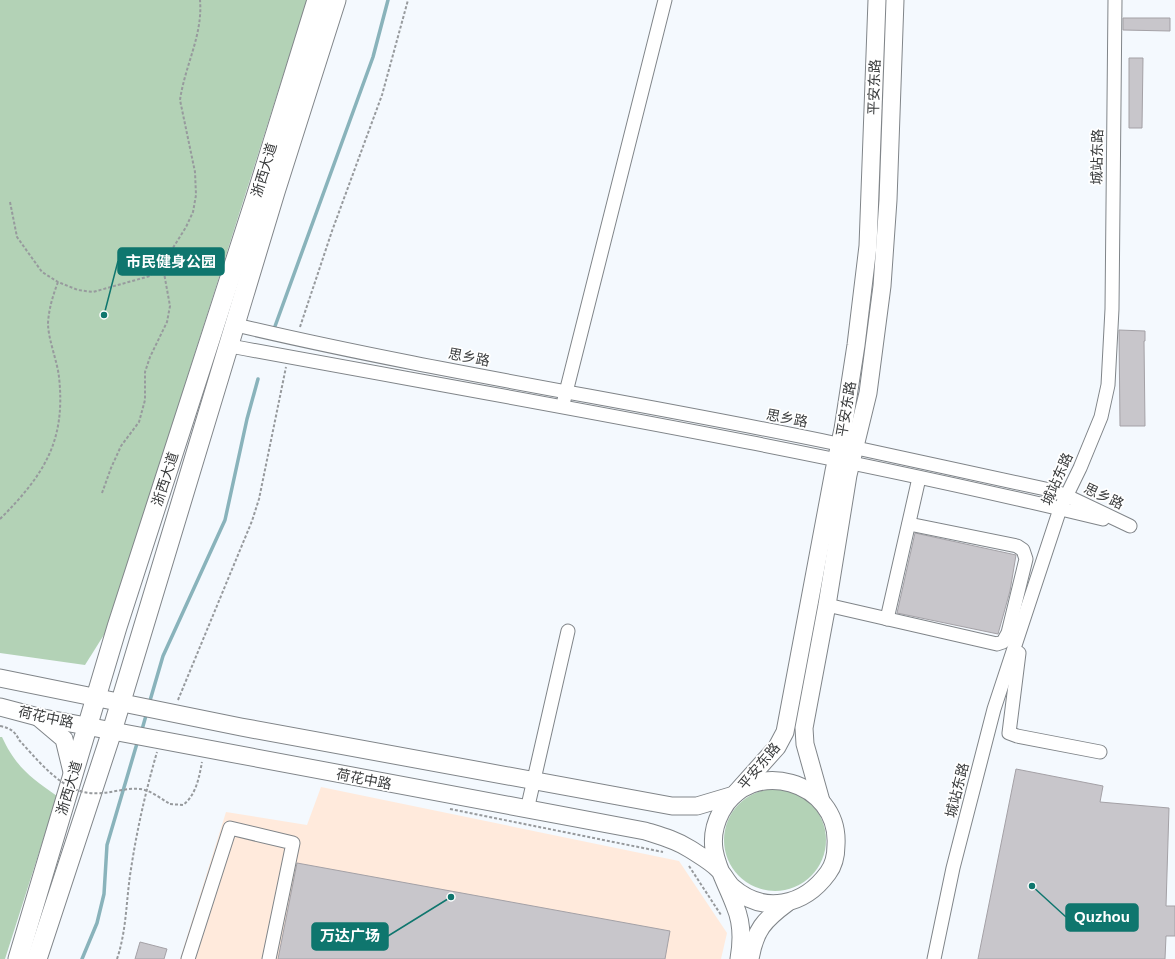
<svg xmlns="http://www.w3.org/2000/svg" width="1175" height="959" viewBox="0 0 1175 959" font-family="Helvetica,'Noto Sans SC',sans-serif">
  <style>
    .commercial { fill: #ffeadc }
    .green { fill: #b3d2b6 }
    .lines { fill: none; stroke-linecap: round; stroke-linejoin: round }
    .stream { stroke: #89b3bb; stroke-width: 3.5 }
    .building { fill: #c8c6cb; stroke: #a4a1a6 }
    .minor-casing { stroke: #808589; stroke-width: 15 }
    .major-casing { stroke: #808589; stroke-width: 19 }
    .highway-casing { stroke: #808589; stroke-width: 21 }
    .path { stroke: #979a9d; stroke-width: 2; stroke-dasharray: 3 2; stroke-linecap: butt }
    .minor { stroke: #fff; stroke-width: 13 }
    .major { stroke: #fff; stroke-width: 17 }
    .highway { stroke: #fff; stroke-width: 19 }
    .path-bridge { stroke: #979a9d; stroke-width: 2; stroke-dasharray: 3 2; stroke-linecap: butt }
    .labels { text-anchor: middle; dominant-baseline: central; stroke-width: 3.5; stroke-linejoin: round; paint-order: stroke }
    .street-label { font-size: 14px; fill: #3a3c3d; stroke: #fff }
    .leader { fill: none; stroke: #0f766e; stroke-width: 1.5 }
    .callout-dot { fill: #0f766e; stroke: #fff; stroke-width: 1.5 }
    .callout { fill: #0f766e; stroke: #0f766e; stroke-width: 1.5 }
    .callout-label { font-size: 15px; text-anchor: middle; font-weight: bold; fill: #fff }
  </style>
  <rect width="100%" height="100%" fill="#f4f9fe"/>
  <polygon class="commercial" points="321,787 679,861 727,933 721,959 180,959 226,812 307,825"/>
  <g class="green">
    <polygon points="0,0 307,0 107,630 85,665 0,653"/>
    <path d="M0 737H2C16 767 30 777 57 796L5 959H0Z"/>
    <circle cx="775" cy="840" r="51"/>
  </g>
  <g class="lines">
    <g class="stream">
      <polyline points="274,329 373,57 388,0"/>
      <polyline points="149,704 163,656 225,520 247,419 258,379"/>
      <polyline points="141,733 147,712"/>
      <polyline points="82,959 97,923 104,894 107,845 138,740"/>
    </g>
  </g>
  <g class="building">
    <polygon points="1123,18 1170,18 1170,31 1123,30"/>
    <polygon points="1129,58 1143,58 1142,128 1129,128"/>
    <polygon points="1119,330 1145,331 1145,341 1144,341 1145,426 1120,426"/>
    <polygon points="915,533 1016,555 1010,591 998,634 897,613"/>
    <polygon points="1016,769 1103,786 1100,802 1169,808 1166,906 1175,906 1175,936 1166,936 1165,959 978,959"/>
    <polygon points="297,863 670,931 665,959 278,959"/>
    <polygon points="140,942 167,949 164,959 135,959"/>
  </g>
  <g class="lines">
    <defs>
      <g id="minor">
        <path d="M236 325C435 372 638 402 838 444 909 459 979 475 1050 490L1067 496 1130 526"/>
        <path d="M230 346C521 400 815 449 1103 519"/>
        <polyline points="564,400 665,0"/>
        <polyline points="827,605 997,644 1003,642 1008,633 1026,559 1023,550 1017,546 909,524"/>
        <polyline points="887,619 919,478"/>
        <polyline points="1019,653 1009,733 1017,736 1100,752"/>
        <polyline points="527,810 568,631"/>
        <polyline points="188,959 230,828 293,843 269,959"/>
        <polyline points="934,959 953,868 994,709 1060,509 1080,468 1101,417 1108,385 1112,309 1115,0"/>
      </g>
      <g id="major">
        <polyline points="0,678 241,727 672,806 697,806 734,795 777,747 785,732 834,471 843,429 856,345 868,246 877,0"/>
        <path d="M0 707 38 717 645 831C661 836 676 840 690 849 699 855 712 862 719 870 724 875 727 882 732 887 764 915 804 906 828 873 834 865 836 854 836 845 840 781 750 755 721 812 702 848 723 873 735 906 742 922 742 942 739 959"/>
        <polyline points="38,717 64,739 73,776"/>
        <polyline points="821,801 805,744 804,728 827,605 848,475 868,393 882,286 888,200 895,0"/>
        <path d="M750 959C755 930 764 920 787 903"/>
      </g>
      <g id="highway">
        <polyline points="18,959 117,627 256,197 317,0"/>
        <polyline points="37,959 112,731 275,192 336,0"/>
      </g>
    </defs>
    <use href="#minor" class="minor-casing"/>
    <use href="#major" class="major-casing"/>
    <use href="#highway" class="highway-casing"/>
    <g class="path">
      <path d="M10 202 17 237 42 272 58 282 78 290 93 292 150 276 171 251 186 227 193 212 196 195 195 172 180 100C185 65 203 35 200 0"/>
      <polyline points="300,327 332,231 382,95 408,0"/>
      <polyline points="102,493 111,468 121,446 139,422 145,400 145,372 150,357 167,322 170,306 162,262"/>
      <path d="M0 519C44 475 66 441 59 377 57 360 48 339 48 323 49 308 53 295 58 282"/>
      <polyline points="178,700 252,521 259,499 286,367"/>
      <path d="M0 726C10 728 15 731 19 740"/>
      <path d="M170 804 183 805C196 795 199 778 202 762"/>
      <polyline points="450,809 663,852"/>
      <polyline points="689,866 721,915"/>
      <path d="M117 959C127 929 126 899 131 869 137 829 146 790 157 752"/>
    </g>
    <use href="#minor" class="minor"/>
    <use href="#major" class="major"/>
    <use href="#highway" class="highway"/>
    <path class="path-bridge" d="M19 740C35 757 56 784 80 791 103 798 120 787 140 789 151 790 161 799 170 804"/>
  </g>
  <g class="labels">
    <g class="street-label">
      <text transform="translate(874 87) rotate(-88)">平安东路</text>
      <text transform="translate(1097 157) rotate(-89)">城站东路</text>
      <text transform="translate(264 170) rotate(-73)">浙西大道</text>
      <text transform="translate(469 357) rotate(11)">思乡路</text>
      <text transform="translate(846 409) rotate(-80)">平安东路</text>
      <text transform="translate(787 418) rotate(11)">思乡路</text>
      <text transform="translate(165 479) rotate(-72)">浙西大道</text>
      <text transform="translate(1057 479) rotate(-66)">城站东路</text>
      <text transform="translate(1104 496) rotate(25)">思乡路</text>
      <text transform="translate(46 717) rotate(12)">荷花中路</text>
      <text transform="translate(759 766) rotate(-50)">平安东路</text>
      <text transform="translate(364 779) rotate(11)">荷花中路</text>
      <text transform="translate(69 788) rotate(-73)">浙西大道</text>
      <text transform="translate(957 790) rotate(-76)">城站东路</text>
    </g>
  </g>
  <path class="leader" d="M104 315L118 261M1032 886L1066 917M451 897L388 936"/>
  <g class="callout-dot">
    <circle cx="104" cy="315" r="4"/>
    <circle cx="1032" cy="886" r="4"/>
    <circle cx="451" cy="897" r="4"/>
  </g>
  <g class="callout">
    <rect x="118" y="248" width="106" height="27" rx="4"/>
    <rect x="1066" y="904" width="72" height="27" rx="4"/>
    <rect x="312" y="923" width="76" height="27" rx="4"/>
  </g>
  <g class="callout-label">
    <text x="171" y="267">市民健身公园</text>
    <text x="1102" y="922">Quzhou</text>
    <text x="350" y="941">万达广场</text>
  </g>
</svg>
